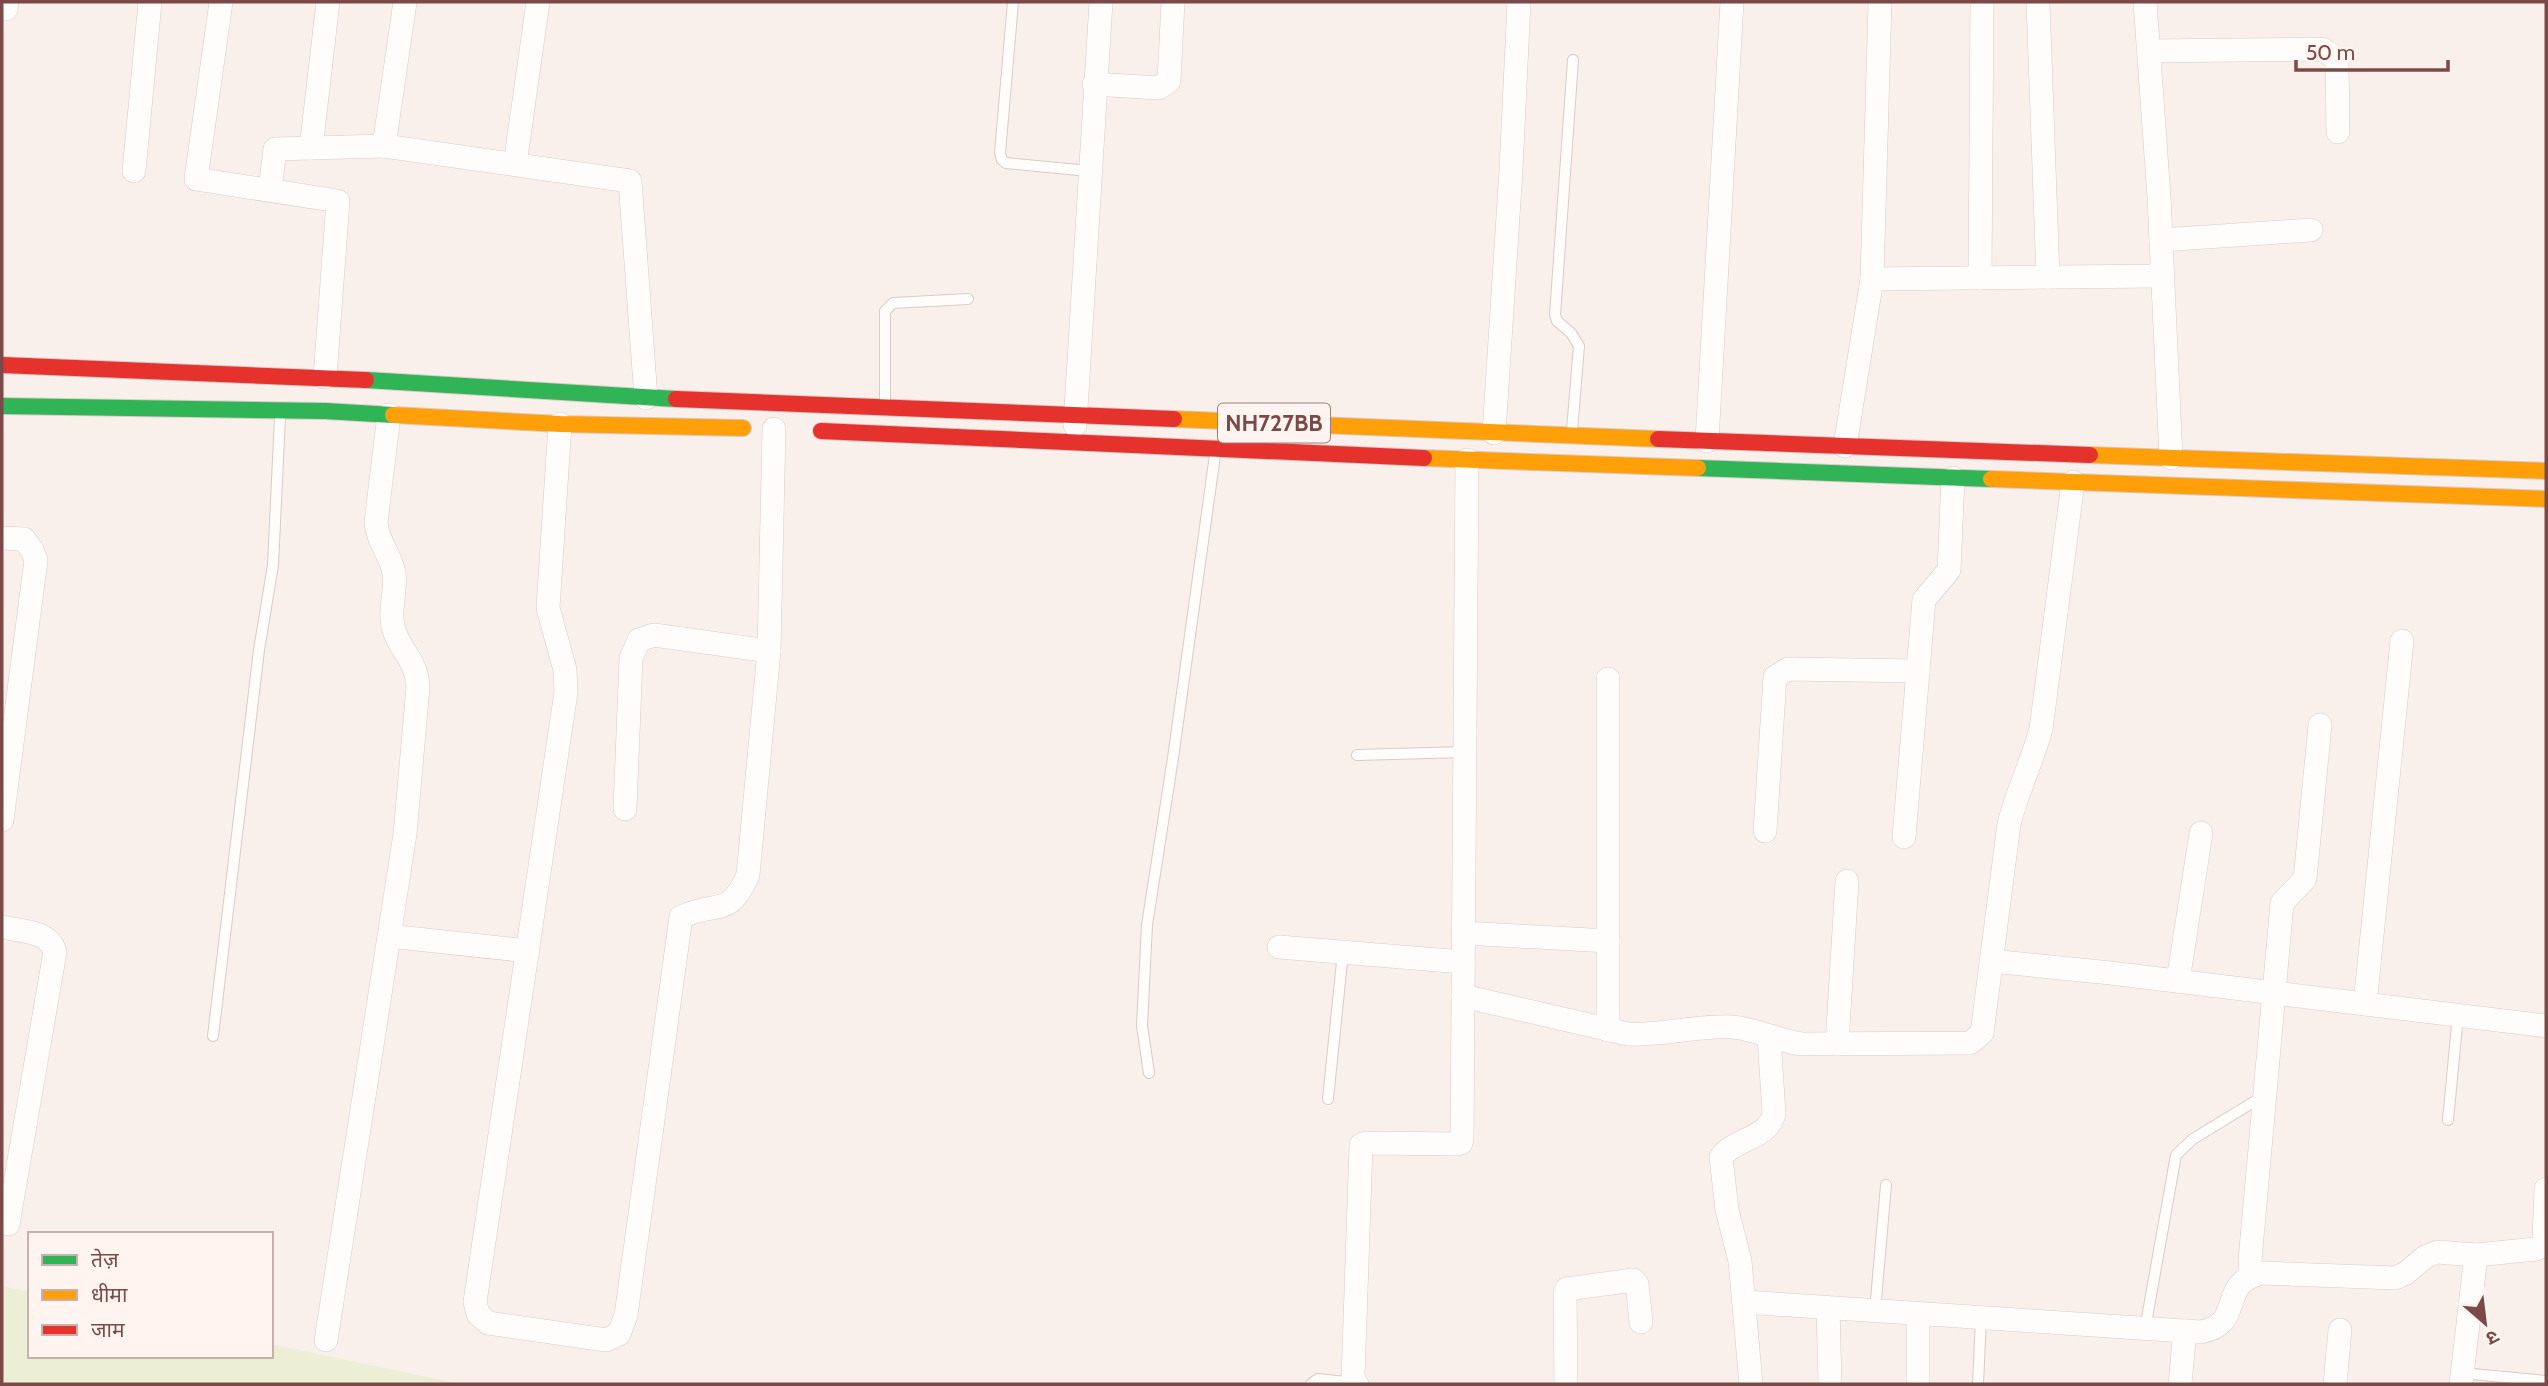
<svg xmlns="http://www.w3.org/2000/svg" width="2548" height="1386" viewBox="0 0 2548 1386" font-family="Cabin,'Noto Sans Devanagari',sans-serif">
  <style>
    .green { fill: #ecefd5 }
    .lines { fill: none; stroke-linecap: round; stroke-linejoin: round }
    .lane-casing { stroke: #d8cbc8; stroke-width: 12 }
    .street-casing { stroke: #d8cbc8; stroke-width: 24 }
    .fast-casing { stroke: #dacbc9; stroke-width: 18 }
    .slow-casing { stroke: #dacbc9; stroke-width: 18 }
    .jam-casing { stroke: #dacbc9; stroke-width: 18 }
    .lane { stroke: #fefdfc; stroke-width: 10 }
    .street { stroke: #fefdfc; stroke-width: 23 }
    .fast { stroke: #30b455; stroke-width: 16 }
    .slow { stroke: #ff9f0a; stroke-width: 16 }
    .jam { stroke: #e5322d; stroke-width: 16 }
    .labels { text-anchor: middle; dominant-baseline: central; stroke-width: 5; stroke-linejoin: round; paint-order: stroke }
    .shield { fill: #fff4ef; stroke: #a37d7a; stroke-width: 2 }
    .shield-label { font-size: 23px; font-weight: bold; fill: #7b4a48 }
  </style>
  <rect width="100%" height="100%" fill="#f9f0ec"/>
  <polygon class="green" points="2,1286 30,1292 30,1356 271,1356 271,1344 461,1384 2,1384"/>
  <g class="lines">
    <defs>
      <g id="lane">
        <polyline points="1013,2 1000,153 1002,160 1006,163 1089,171"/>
        <polyline points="885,401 885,311 893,303 968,299"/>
        <polyline points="1572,430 1579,346 1571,333 1557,321 1555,315 1573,60"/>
        <polyline points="1357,755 1465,752"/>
        <polyline points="213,1036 259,650 273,565 280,417"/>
        <polyline points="1149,1073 1142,1026 1147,925 1173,758 1215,455"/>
        <polyline points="1328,1099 1343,952"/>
        <polyline points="2448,1120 2458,1015"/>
        <polyline points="1875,1311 1886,1185"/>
        <polyline points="2145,1329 2176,1155 2193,1139 2265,1095"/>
        <polyline points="2462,1373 2546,1381"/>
        <polyline points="1311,1384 1318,1379 1355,1383"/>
        <polyline points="1978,1384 1981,1318"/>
      </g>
      <g id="street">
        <polyline points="221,2 196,179 338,201 325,377"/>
        <polyline points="2038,2 2048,277"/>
        <polyline points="2145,2 2159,197 2171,458"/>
        <polyline points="6,9 7,2"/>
        <polyline points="2149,51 2322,49 2333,56 2337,62 2338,132"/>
        <polyline points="1094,84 1159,88 1169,81 1173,2"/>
        <polyline points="384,146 630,181 646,398"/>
        <polyline points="311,148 328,2"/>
        <polyline points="515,164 538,2"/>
        <polyline points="134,171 150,2"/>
        <polyline points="270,190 275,149 384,146 405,2"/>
        <polyline points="2161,240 2311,230"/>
        <polyline points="1980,278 1982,2"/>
        <polyline points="1872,279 2162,276"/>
        <path d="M560 424 548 608 565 670 566 692 475 1302 478 1314 488 1323 606 1340 619 1334 626 1315 681 917C717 900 729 919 748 875L769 651 774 429"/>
        <polyline points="1075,425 1101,2"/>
        <polyline points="1494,433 1511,170 1519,2"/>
        <polyline points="1707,441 1732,2"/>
        <polyline points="1845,446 1872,279 1880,2"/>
        <polyline points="2,538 24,539 32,550 36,560 2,820"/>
        <polyline points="625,809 631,658 639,640 654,635 769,651"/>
        <polyline points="1765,831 1775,677 1788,669 1918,671"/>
        <polyline points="1904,837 1924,600 1949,570 1953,478"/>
        <path d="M2 927C22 932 49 930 55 952L8 1224"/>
        <polyline points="1464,933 1608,941"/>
        <polyline points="389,936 528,951"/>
        <polyline points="1279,947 1463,962"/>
        <polyline points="1991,961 2111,973 2546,1026"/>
        <polyline points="2178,981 2201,833"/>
        <path d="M1463 996 1628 1034C1663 1036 1698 1025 1732 1027 1754 1028 1777 1041 1802 1044L1970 1043 1982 1033 2009 824C2017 792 2032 762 2041 729L2073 482"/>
        <polyline points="2365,1004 2402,641"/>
        <polyline points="1608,1030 1608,679"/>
        <polyline points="1837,1044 1847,881"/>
        <polyline points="2251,1275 2250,1260 2282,903 2305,879 2320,725"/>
        <path d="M1744 1302 2200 1332C2246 1325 2216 1283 2262 1273L2395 1278 2406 1273 2425 1257 2437 1252 2476 1255 2536 1249 2542 1246 2544 1239 2546 1189"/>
        <polyline points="1828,1308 1830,1384"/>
        <path d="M326 1340 405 834 418 687C417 662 403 654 395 633 387 613 397 593 394 573 391 555 377 541 376 522L389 415"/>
        <polyline points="1357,1384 1353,1379 1361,1145 1366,1143 1456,1144 1461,1143 1462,1139 1467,460"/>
        <polyline points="1566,1384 1565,1293 1567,1289 1633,1280 1637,1284 1641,1322"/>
        <path d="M1751 1384 1740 1261 1727 1210 1721 1157C1735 1138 1769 1139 1774 1113L1769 1037"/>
        <polyline points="1918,1384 1918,1314"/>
        <polyline points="2180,1384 2185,1331"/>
        <polyline points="2335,1384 2340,1330"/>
        <polyline points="2461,1384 2476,1255"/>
      </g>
      <g id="fast">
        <polyline points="366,380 676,399"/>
        <polyline points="2,406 325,411 393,415"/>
        <polyline points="1698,468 1991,479"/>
      </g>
      <g id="slow">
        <polyline points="393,415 560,424 743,428"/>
        <polyline points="1174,419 1658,439"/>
        <polyline points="2090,455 2546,471"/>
        <polyline points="1424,458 1698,468"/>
        <polyline points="1991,479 2546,499"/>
      </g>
      <g id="jam">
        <polyline points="2,365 366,380"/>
        <polyline points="676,399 1174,419"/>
        <polyline points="821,431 1424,458"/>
        <polyline points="1658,439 2090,455"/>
      </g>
    </defs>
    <use href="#lane" class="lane-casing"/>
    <use href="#street" class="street-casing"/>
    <use href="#fast" class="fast-casing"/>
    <use href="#slow" class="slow-casing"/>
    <use href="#jam" class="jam-casing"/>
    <use href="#lane" class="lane"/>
    <use href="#street" class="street"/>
    <use href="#fast" class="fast"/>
    <use href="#slow" class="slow"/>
    <use href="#jam" class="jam"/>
  </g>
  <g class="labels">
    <rect class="shield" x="1218" y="403.5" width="112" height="39" rx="5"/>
    <g class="shield-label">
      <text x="1274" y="423">NH727BB</text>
    </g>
  </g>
  <rect width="2548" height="1386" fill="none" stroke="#7b4a48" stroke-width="7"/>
  <rect x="28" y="1232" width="245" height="126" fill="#fff4ef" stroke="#cab0ac" stroke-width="2"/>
  <rect x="42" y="1255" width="35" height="10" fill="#30b455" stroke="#cab0ac" stroke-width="2"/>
  <text x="91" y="1267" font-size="21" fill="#7b4a48">तेज़</text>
  <rect x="42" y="1290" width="35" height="10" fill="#ff9f0a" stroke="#cab0ac" stroke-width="2"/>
  <text x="91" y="1302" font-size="21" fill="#7b4a48">धीमा</text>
  <rect x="42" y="1325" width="35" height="10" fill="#e5322d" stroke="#cab0ac" stroke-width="2"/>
  <text x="91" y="1337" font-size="21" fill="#7b4a48">जाम</text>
  <g transform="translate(2485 1323) rotate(152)" stroke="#fff4ef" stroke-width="5" paint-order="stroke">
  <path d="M0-5L12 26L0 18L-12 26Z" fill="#7b4a48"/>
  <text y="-10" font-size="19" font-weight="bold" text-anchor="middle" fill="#7b4a48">उ</text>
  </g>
  <path d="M2296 60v10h152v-10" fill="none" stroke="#7b4a48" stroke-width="3.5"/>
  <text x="2306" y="60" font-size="21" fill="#7b4a48" stroke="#fff4ef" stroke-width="5" paint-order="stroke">50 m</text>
</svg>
